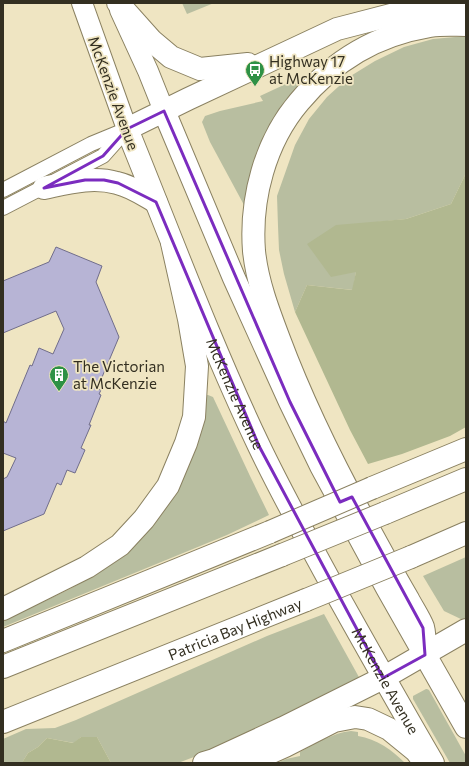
<svg xmlns="http://www.w3.org/2000/svg" width="469" height="766" viewBox="0 0 469 766" font-family="Commissioner,sans-serif">
  <style>
    .green { fill: #b8bea0 }
    .forest { fill: #b1b890 }
    .building { fill: #b7b4d5; stroke: #706d8b }
    .lines { fill: none; stroke-linecap: round; stroke-linejoin: round }
    .minor-casing { stroke: #8a8161; stroke-width: 16 }
    .secondary-casing { stroke: #8a8161; stroke-width: 22 }
    .primary-casing { stroke: #8a8161; stroke-width: 24 }
    .motorway-casing { stroke: #8a8161; stroke-width: 24 }
    .minor { stroke: #fff; stroke-width: 14 }
    .secondary { stroke: #fff; stroke-width: 20 }
    .primary { stroke: #fff; stroke-width: 22 }
    .motorway { stroke: #fff; stroke-width: 22 }
    .motorway-bridge-casing { stroke: #8a8161; stroke-width: 24; stroke-linecap: butt }
    .motorway-bridge { stroke: #fff; stroke-width: 22 }
    .marked { fill: none; stroke: #7b2cbf; stroke-width: 3; stroke-linejoin: round }
    .labels { text-anchor: middle; dominant-baseline: central; stroke-width: 3.5; stroke-linejoin: round; paint-order: stroke }
    .poi-label { font-size: 15px; fill: #332f21; stroke: #efe5c2; text-anchor: start }
    .street-label { font-size: 15px; fill: #332f21; stroke: #efe5c2 }
  </style>
  <rect width="100%" height="100%" fill="#efe5c2"/>
  <g class="green">
    <polygon points="182,3 214,3 187,14"/>
    <polygon points="466,36 466,173 451,204 406,219 378,222 356,272 353,290 307,285 295,312 284,274 279,250 278,226 277,196 295,145 309,119 327,97 349,77 375,61 404,47 433,39"/>
    <polygon points="303,76 304,80 247,208 244,205 210,142 202,122 205,116 220,111 263,101 260,96"/>
    <polygon points="202,395 208,395 213,397 250,476 269,515 227,535 3,627 3,621 70,589 96,574 108,566 118,559 159,518 168,504 172,497"/>
    <polygon points="466,557 466,618 463,620 444,611 423,576"/>
    <polygon points="324,614 360,679 215,749 178,763 111,763 97,737 81,737 74,743 47,738 38,747 28,753 23,761 23,763 3,763 3,739 26,729 55,728 76,720 267,636"/>
    <polygon points="426,689 427,689 429,690 466,756 466,763 450,763 413,699 413,696"/>
    <path d="M351 731 358 732V736C377 739 392 750 405 763H277L286 759 300 756V752C316 743 333 733 351 731Z"/>
  </g>
  <g class="forest">
    <polygon points="466,173 466,427 450,436 402,454 368,464 350,430 295,312 307,285 352,290 356,272 331,277 307,244 336,225 406,219 451,204"/>
    <polygon points="81,737 97,737 111,763 23,763 23,761 28,753 38,747 47,738 73,743"/>
  </g>
  <polygon class="building" points="56,247 102,266 96,282 119,337 97,389 101,390 99,394 101,395 89,425 91,425 81,448 85,450 75,473 67,470 61,485 57,483 44,514 3,531 3,479 7,477 16,458 3,453 3,421 6,423 30,365 32,366 39,348 53,354 64,329 56,311 3,333 3,281 49,262"/>
  <g class="lines">
    <defs>
      <g id="minor">
        <polyline points="3,190 91,144 125,130"/>
        <polyline points="3,208 103,156 127,129"/>
      </g>
      <g id="secondary">
        <polyline points="82,3 127,129"/>
        <polyline points="120,10 148,71 164,111"/>
      </g>
      <g id="primary">
        <polyline points="164,111 234,278 290,402 321,466 387,588 466,727"/>
        <path id="s1" d="M127 129C170 235 210 343 259 446 282 494 308 541 333 587 366 646 399 705 433 763"/>
        <path d="M44 188C68 183 92 176 117 183 131 186 144 195 156 202"/>
      </g>
      <g id="motorway">
        <polyline points="118,3 152,41 171,57 200,69 248,64"/>
        <polyline points="127,129 188,99 337,29 414,9 452,5 466,5"/>
        <polyline points="372,488 466,449"/>
        <polyline points="385,513 466,479"/>
        <polyline points="411,557 466,533"/>
        <polyline points="3,609 87,567 120,545 144,519 168,486 186,443 194,417 197,366 189,319 172,243"/>
        <polyline points="3,641 270,532"/>
        <path d="M425 655C425 647 425 634 423 627 420 619 412 607 408 599 395 577 383 555 371 533 336 470 304 406 279 339 268 310 257 281 254 251 250 199 265 142 299 102 334 60 376 35 430 26 442 24 454 25 466 25"/>
        <polyline points="3,667 282,555"/>
        <path id="s2" d="M3 722 306 600"/>
        <polyline points="204,763 214,760 283,728 383,678 466,630"/>
        <polyline points="247,763 285,746 334,721 355,717 368,719 389,729 416,751 425,763"/>
      </g>
    </defs>
    <use href="#minor" class="minor-casing"/>
    <use href="#secondary" class="secondary-casing"/>
    <use href="#primary" class="primary-casing"/>
    <use href="#motorway" class="motorway-casing"/>
    <use href="#minor" class="minor"/>
    <use href="#secondary" class="secondary"/>
    <use href="#primary" class="primary"/>
    <use href="#motorway" class="motorway"/>
    <defs>
      <g id="motorway-bridge">
        <polyline points="270,532 372,488"/>
        <polyline points="282,555 385,513"/>
        <polyline points="306,600 411,557"/>
      </g>
    </defs>
    <use href="#motorway-bridge" class="motorway-bridge-casing"/>
    <use href="#motorway-bridge" class="motorway-bridge"/>
  </g>
  <path class="marked" d="M164 111 290 402 340 502 352 497 423 628 425 655 383 678 259 446 156 202 118 183 104 180H85L44 188 103 156 127 129Z"/>
  <defs>
    <symbol id="bus-pin" viewBox="-11 -11 22 30"><path d="M0 17L-7.5 6A9.5 9.5 0 1 1 7.5 6Z" fill="#2e9145" stroke="#efe5c2"/><path d="M-5-6H5V4H4V6H2V4H-2V6H-4V4H-5ZM-3.5-4V0h7V-4ZM-3.5 1.2v1.5H-2V1.2ZM2 1.2v1.5H3.5V1.2Z" fill="#fff"/></symbol>
    <symbol id="building-pin" viewBox="-11 -11 22 30"><path d="M0 17L-7.5 6A9.5 9.5 0 1 1 7.5 6Z" fill="#2e9145" stroke="#efe5c2"/><path d="M-4-6H4V6H1V3H-1V6H-4ZM-2.5-4.3h1.7v1.8h-1.7ZM.8-4.3h1.7v1.8H.8ZM-2.5-1h1.7V.8h-1.7ZM.8-1h1.7V.8H.8Z" fill="#fff"/></symbol>
  </defs>
  <g fill-rule="evenodd">
    <use href="#bus-pin" x="244" y="59" width="22" height="30"/>
    <use href="#building-pin" x="48" y="364" width="22" height="30"/>
  </g>
  <g class="labels">
    <g class="poi-label">
      <text x="269" y="61">Highway 17<tspan x="269" dy="17">at McKenzie</tspan></text>
      <text x="73" y="366">The Victorian<tspan x="73" dy="17">at McKenzie</tspan></text>
    </g>
    <g class="street-label">
      <text transform="translate(114 93) rotate(70)">McKenzie Avenue</text>
      <text stroke="none"><textPath href="#s1" startOffset="286">McKenzie Avenue</textPath></text>
      <text stroke="none"><textPath href="#s2" startOffset="250">Patricia Bay Highway</textPath></text>
      <text stroke="none"><textPath href="#s1" startOffset="610">McKenzie Avenue</textPath></text>
    </g>
  </g>
  <rect width="469" height="766" fill="none" stroke="#332f21" stroke-width="8"/>
</svg>
